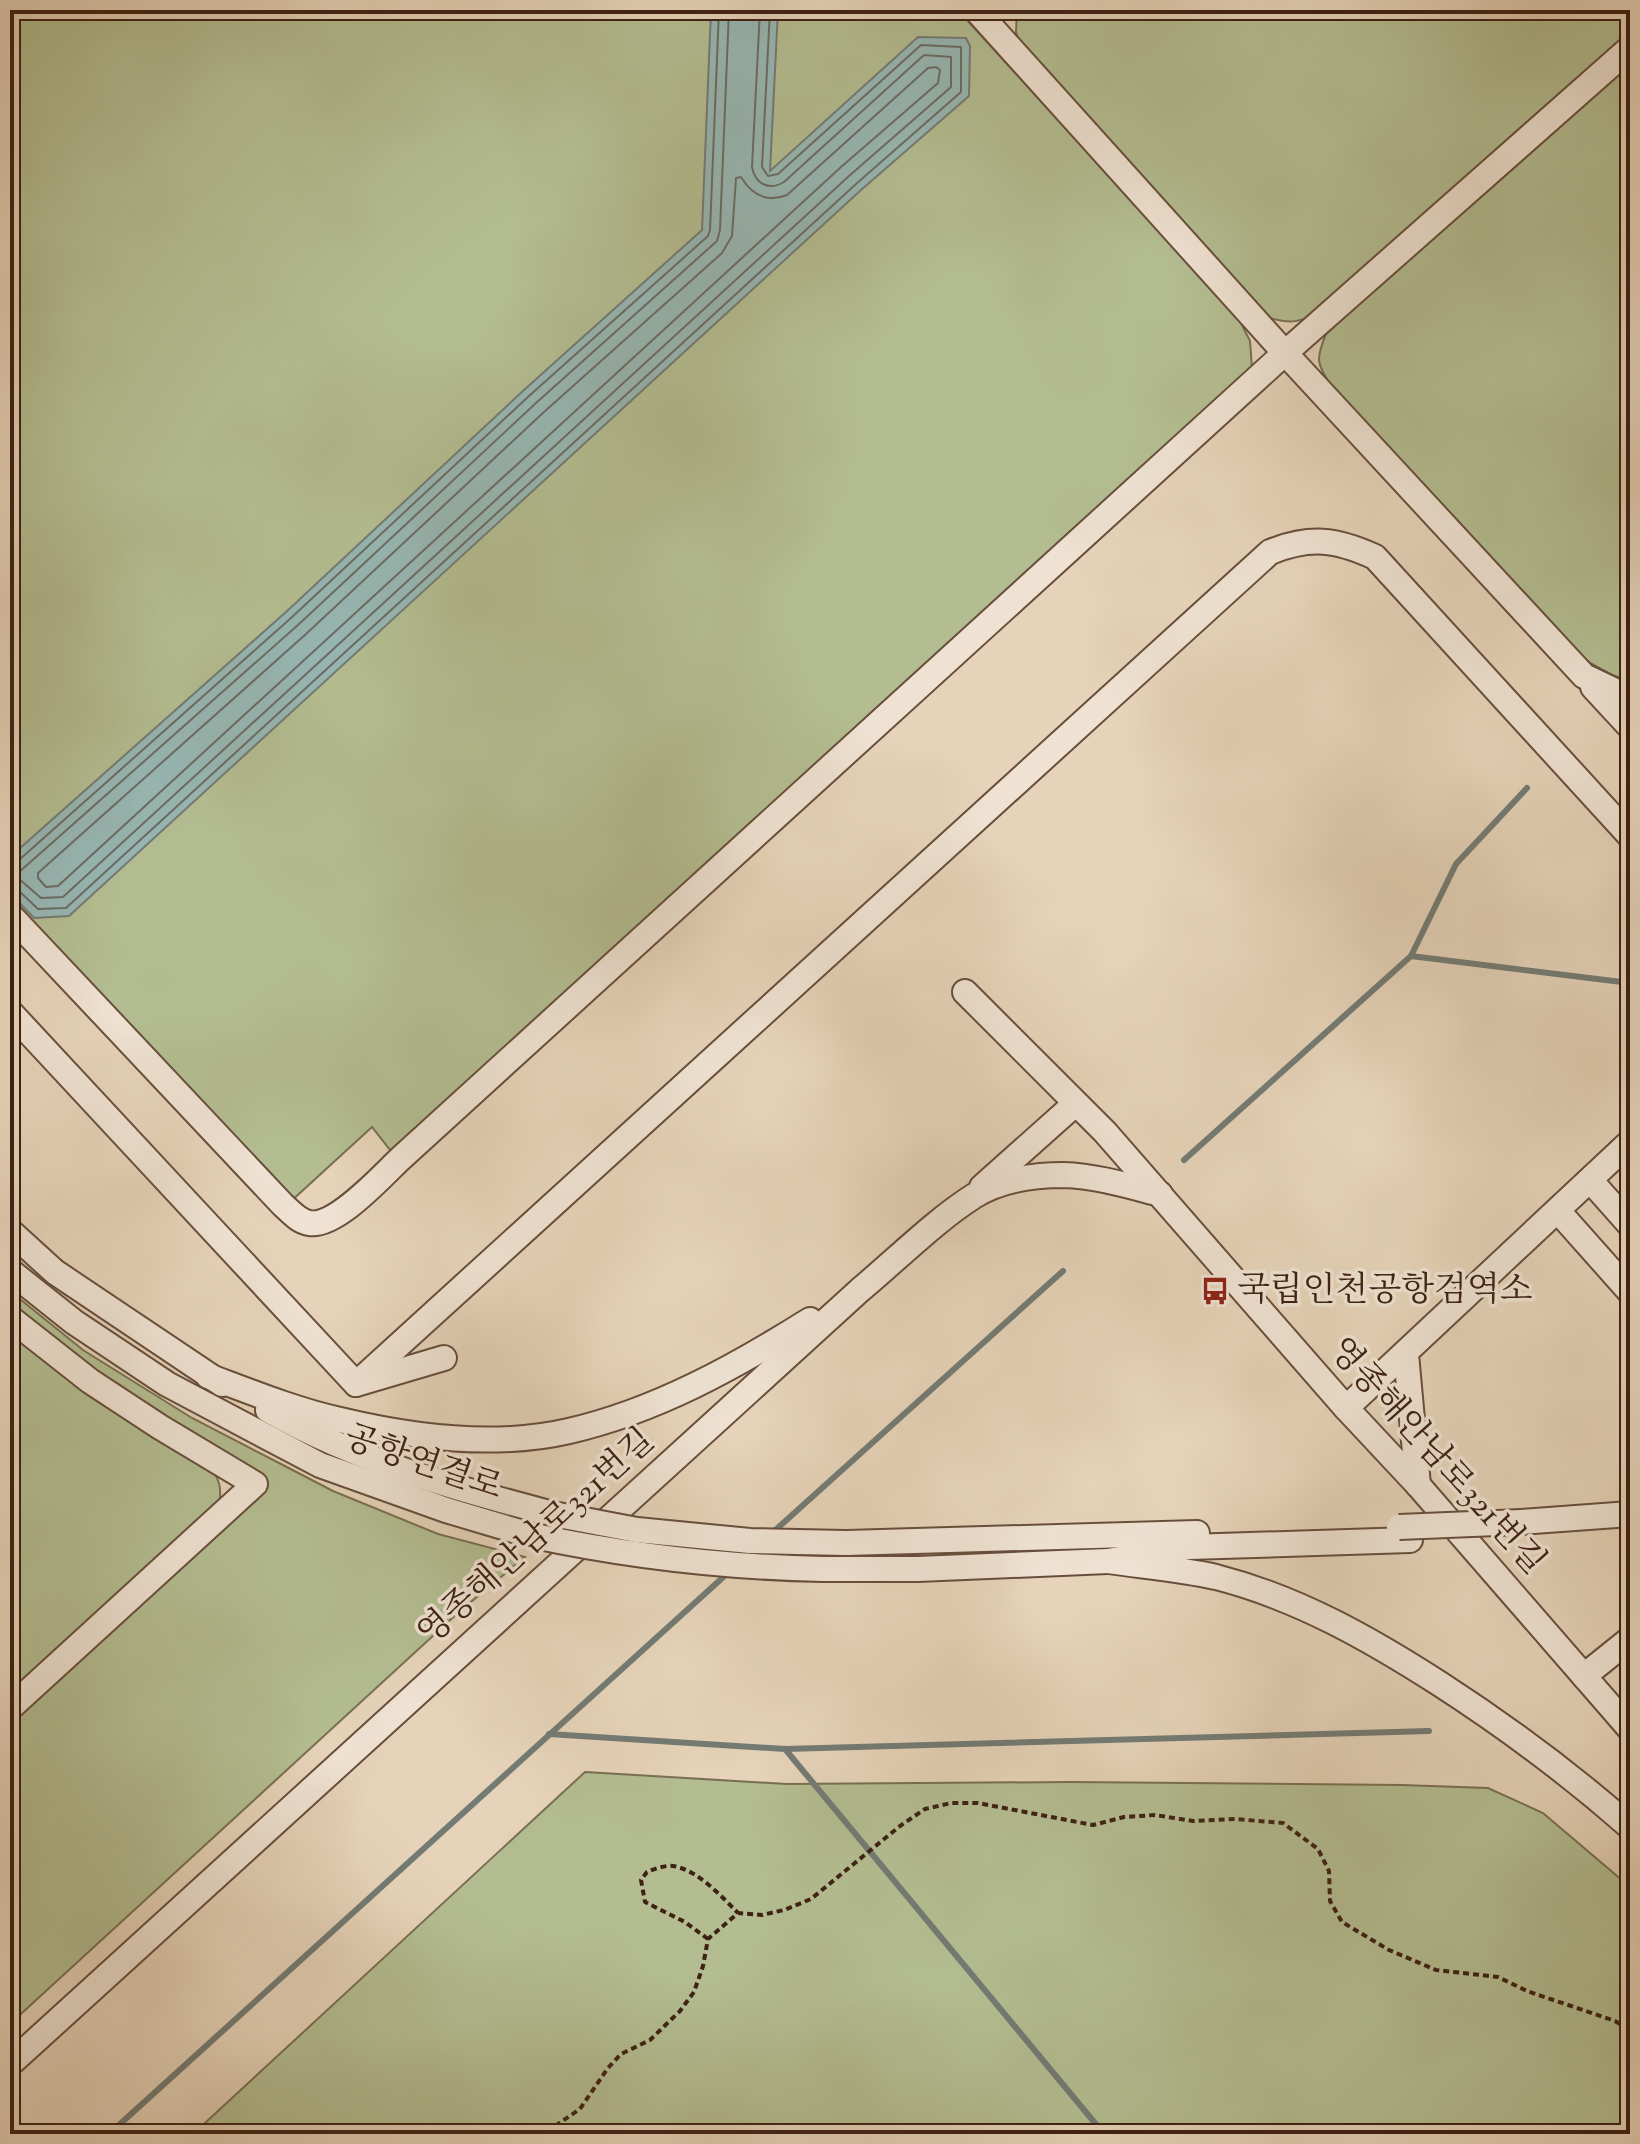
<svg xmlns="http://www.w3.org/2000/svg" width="1640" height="2144" viewBox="0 0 1640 2144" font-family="'Sorts Mill Goudy','Noto Serif KR',serif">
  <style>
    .green { fill: #b3bd91; stroke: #786f52; stroke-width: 2 }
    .water { fill: #97b7b4; stroke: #737b74; stroke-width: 2 }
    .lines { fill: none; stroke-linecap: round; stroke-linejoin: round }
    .shore { stroke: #6a6c64; stroke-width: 2 }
    .stream { stroke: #737b74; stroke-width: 6 }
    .minor-casing { stroke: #674e3c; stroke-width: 28 }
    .path { stroke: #3d2113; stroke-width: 4; stroke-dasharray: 6 4; stroke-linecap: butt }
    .minor { stroke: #efe2d2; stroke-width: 24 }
    .minor-bridge-casing { stroke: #674e3c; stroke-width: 28; stroke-linecap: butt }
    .minor-bridge { stroke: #efe2d2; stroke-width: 24 }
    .labels { text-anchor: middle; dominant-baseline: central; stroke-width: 7; stroke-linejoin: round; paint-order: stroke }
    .poi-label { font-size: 34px; fill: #3d2113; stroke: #efe2d2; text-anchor: start }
    .street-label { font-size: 34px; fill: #3d2113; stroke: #efe2d2 }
  </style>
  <rect width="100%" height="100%" fill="#e6d3b9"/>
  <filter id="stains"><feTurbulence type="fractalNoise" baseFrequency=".0025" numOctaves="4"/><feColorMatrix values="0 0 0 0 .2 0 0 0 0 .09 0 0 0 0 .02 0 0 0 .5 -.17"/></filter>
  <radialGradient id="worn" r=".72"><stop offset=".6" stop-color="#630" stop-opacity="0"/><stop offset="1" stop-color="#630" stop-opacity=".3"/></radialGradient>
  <g class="green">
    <polygon points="10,10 958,10 1239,319 1250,341 1252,368 394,1155 372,1127 289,1203 10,902"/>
    <path d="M1017 10H1630V31L1319 313C1301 322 1290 324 1270 318L1020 46 1016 32Z"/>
    <path d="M1630 55V681L1612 675 1574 654 1331 385C1316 364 1316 358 1326 334Z"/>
    <polygon points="10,1291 83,1350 192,1418 279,1463 333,1491 438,1534 525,1557 459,1612 10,2024 10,1714 257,1490 10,1308"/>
    <path d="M10 1333 209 1465C220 1480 222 1488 219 1506L10 1703Z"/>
    <polygon points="585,1772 787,1784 1070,1782 1402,1785 1488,1788 1543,1813 1630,1887 1630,2134 193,2134"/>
  </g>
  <polygon class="water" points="711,10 778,10 770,171 918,37 966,38 970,46 969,96 861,190 69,916 34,918 10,893 10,857 286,612 524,390 702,230"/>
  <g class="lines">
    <g class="shore">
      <path d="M729 10 720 230 717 241 536 403 298 625 18 873V878L41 898 63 897 849 176 951 87V57L924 55 784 182C769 191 755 184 752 167L760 10"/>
      <path d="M936 67 940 70 938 83 841 167 58 886 46 887 38 878V873L306 634 544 412 722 253 732 236 736 178 741 177C752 195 767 203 787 195L928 68Z"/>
      <polyline points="10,863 19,860 291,618 529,396 708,236 710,230 719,10"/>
      <polyline points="10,888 18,890 38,909 66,908 856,184 961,92 961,47 921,45 778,174 768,176 762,167 770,10"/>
    </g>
    <g class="stream">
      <polyline points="1411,956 1630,983"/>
      <polyline points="1184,1160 1411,956 1456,864 1527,788"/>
      <polyline points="771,1534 1063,1271"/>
      <polyline points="549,1734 785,1749 1429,1731"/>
      <polyline points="785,1749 1104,2134"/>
      <polyline points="109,2134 730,1571"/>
    </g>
    <defs>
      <g id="minor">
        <polyline points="976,10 1285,353 1584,676 1630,698"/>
        <polyline points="1593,687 1630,727"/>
        <path d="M10 915 283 1205C291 1212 298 1221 309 1223 335 1228 381 1177 400 1159L1285 353 1630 48"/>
        <polyline points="965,992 1105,1132 1346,1408 1418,1485 1630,1729"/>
        <polyline points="10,1012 356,1384 444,1358"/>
        <polyline points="1590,1180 1630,1225"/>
        <polyline points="982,1187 1075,1104"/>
        <polyline points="1558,1211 1630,1292"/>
        <polyline points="10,1231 55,1272 222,1384"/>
        <polyline points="10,1271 74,1322 167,1384 320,1465 446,1510 530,1535"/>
        <polyline points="10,1318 90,1381 160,1427 255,1484 10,1708"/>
        <polyline points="1406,1354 1418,1485"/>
        <path d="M208 1376C251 1392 295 1410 340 1420 411 1437 496 1448 569 1431 656 1411 735 1367 810 1320"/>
        <path d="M356 1384 1270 552C1310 536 1336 539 1375 557L1630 836"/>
        <polyline points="1346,1408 1630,1142"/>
        <path d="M268 1410C358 1461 454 1488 553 1514"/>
        <polyline points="1521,1522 1630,1514"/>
        <polyline points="846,1543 1197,1533"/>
        <path d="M1108 1561C1143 1566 1181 1569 1216 1577 1298 1598 1370 1639 1440 1684 1508 1728 1570 1774 1630 1827"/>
        <polyline points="823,1569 918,1569 1108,1561 1189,1547 1410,1540"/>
        <polyline points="1584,1676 1630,1639"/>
        <path d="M10 2064 860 1290C896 1260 936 1220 974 1196 1000 1180 1034 1175 1064 1175 1096 1176 1129 1186 1160 1194"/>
      </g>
    </defs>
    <use href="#minor" class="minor-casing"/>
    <g class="path">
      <path d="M708 1939 685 1922 645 1902 641 1880 647 1872C654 1869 665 1865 673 1866 698 1870 721 1896 738 1913"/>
      <polyline points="537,2134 555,2126 580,2109 608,2068 621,2054 650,2040 680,2011 694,1992 703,1966 708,1939 738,1913 762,1915 784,1910 811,1899 900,1826 925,1809 951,1803 978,1803 1093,1825 1124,1817 1155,1815 1193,1821 1235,1819 1283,1823 1318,1849 1329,1871 1330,1901 1342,1922 1389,1950 1436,1970 1498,1977 1527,1991 1615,2021 1630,2030"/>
    </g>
    <use href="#minor" class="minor"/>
    <defs>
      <g id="minor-bridge">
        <polyline points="553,1514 637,1530 750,1541 846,1543"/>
        <polyline points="1399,1527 1521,1522"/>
        <path d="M530 1535C627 1556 723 1567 823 1569"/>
      </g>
    </defs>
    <use href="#minor-bridge" class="minor-bridge-casing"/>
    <use href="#minor-bridge" class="minor-bridge"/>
  </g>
  <defs>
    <symbol id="bus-bare" viewBox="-9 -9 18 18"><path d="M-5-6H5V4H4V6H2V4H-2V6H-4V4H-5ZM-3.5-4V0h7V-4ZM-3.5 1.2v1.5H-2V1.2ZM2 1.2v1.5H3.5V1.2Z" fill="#8f2418" stroke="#efe2d2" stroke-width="2.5" paint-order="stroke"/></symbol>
  </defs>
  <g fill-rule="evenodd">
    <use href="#bus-bare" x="1195" y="1271" width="40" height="40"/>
  </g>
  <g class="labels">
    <g class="poi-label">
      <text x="1237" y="1291">국립인천공항검역소</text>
    </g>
    <g class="street-label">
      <text transform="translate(1436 1457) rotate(48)">영종해안남로321번길</text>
      <text transform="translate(423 1464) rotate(19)">공항연결로</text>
      <text transform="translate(537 1538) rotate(-42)">영종해안남로321번길</text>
    </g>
  </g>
  <rect width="1640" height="2144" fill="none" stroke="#e6d3b9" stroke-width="40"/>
  <rect x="12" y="12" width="1616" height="2120" fill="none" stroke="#3d2113" stroke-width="4"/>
  <rect x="20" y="20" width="1600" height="2104" fill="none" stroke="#3d2113" stroke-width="2"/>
  <rect width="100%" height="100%" filter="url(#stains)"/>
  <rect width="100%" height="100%" fill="url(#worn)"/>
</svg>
